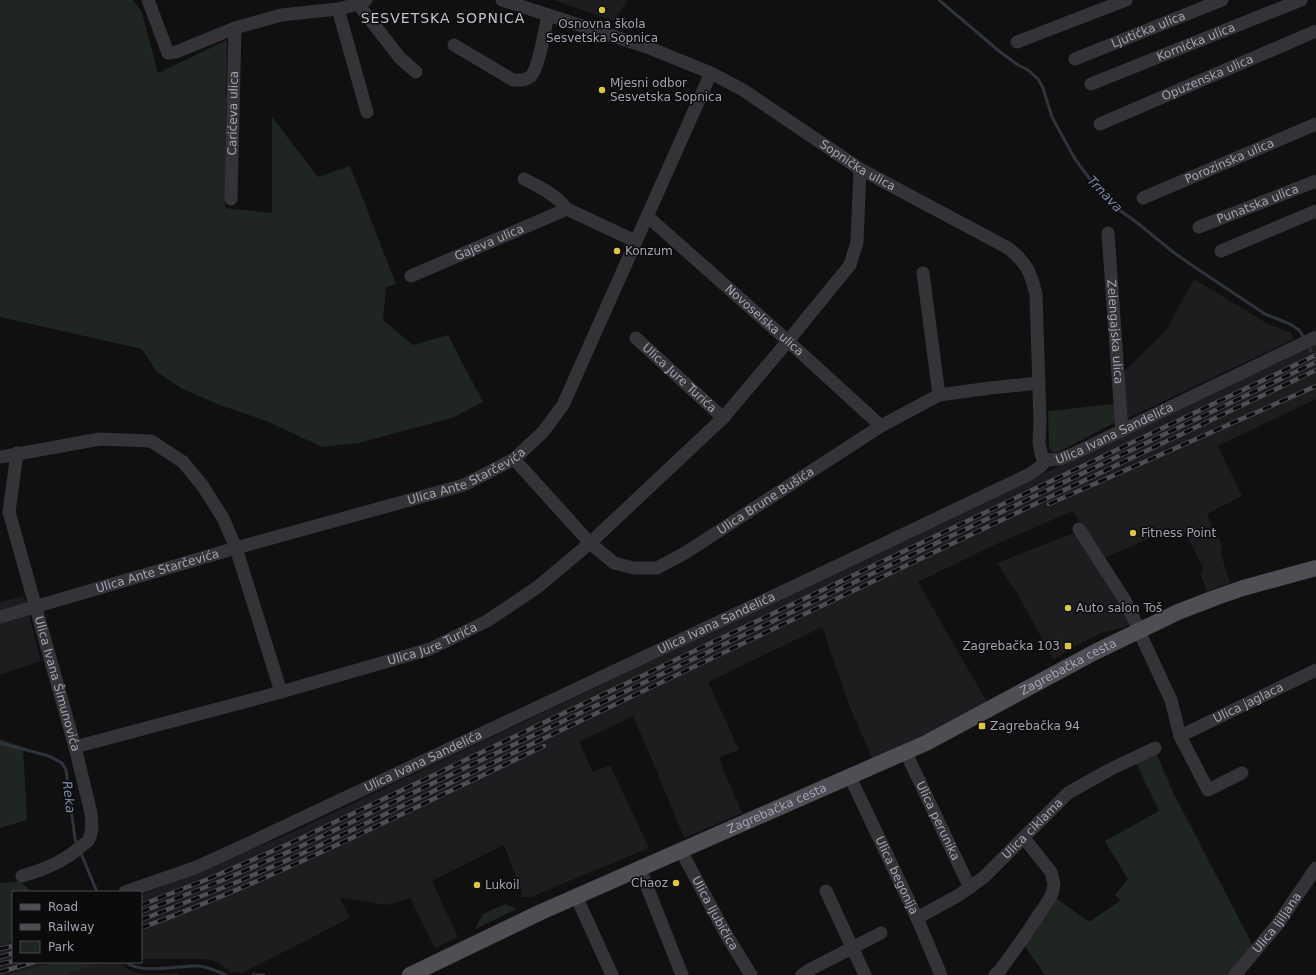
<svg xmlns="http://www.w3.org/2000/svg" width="1316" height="975" viewBox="0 0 1316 975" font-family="'DejaVu Sans',sans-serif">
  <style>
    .built { fill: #1d1c1e }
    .green { fill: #1f2521 }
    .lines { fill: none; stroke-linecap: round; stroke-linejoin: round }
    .stream { stroke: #2f343c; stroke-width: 3 }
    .minor { stroke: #343438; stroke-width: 13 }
    .major { stroke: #4e4e54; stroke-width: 16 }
    .rail-casing { stroke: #4d4d52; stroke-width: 4.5 }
    .rail { stroke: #0b0b0c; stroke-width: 3; stroke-dasharray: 9; stroke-linecap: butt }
    .poi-dot { fill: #dbc63e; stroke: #0b0b0c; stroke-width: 1.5 }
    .labels { text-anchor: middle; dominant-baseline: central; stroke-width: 3; stroke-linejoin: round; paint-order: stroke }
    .poi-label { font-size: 12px; fill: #a3a4b0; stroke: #0b0b0c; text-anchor: start }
    .street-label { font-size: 12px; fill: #a3a4b0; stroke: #0b0b0c }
    .water-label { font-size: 13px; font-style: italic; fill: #7d8ba8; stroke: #0b0b0c }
    .quarter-label { font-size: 14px; letter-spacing: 1px; fill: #c3c4cd; stroke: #0b0b0c }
  </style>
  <rect width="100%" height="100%" fill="#101011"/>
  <g class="built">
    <polygon points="554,0 628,0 613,21"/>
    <polygon points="1194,279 1268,324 1291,333 1294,339 1126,419 1123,372 1165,332"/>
    <polygon points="1316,343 1316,399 1218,446 1242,496 1207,514 1222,545 1221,554 1230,583 1207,591 1200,573 1203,568 1184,530 1175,534 1170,529 1096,562 1131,617 1129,625 1122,628 1101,633 1063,653 1054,660 1018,595 997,563 1084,529 1073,511 994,545 918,582 987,702 928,733 872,758 849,705 822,627 708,682 739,750 719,757 724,771 742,813 684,838 655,767 633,716 579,742 593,772 610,765 649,848 531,897 522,897 521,889 504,845 432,881 458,937 435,948 410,898 399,902 385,905 352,899 340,898 350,918 242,973 231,972 218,962 205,959 141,959 141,895 215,865 295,831"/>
    <polygon points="24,596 41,661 0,675 0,602"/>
    <polygon points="13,942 13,962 55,962 6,975 0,975 0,945"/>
    <polygon points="101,962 121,962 128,969 137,973 154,974 177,973 179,975 66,975"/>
  </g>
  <g class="green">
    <polygon points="0,0 133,0 142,13 158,73 227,40 225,208 272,213 272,117 318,177 350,166 396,284 386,287 383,320 413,345 448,335 483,402 452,418 358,443 322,447 266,421 217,404 181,388 157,372 142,349 0,317"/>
    <polygon points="1115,404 1116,422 1066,448 1057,452 1053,452 1049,448 1048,411"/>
    <polygon points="0,739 23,747 27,820 0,828"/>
    <polygon points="1156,753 1173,792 1252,944 1232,974 1228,975 1045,975 1024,945 1056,898 1089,922 1120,901 1115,895 1128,879 1105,841 1159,811 1136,763"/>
    <polygon points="20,881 32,892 13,892 13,942 0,945 0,883"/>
    <polygon points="505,904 517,909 475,929 483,914"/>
    <polygon points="55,962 101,962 66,975 6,975"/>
  </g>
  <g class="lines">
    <g class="stream">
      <polyline points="939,0 999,51 1018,65 1028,70 1038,79 1043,88 1052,117 1075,159 1098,190 1115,207 1135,221 1173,252 1199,270 1265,314 1290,324 1299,330 1305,339"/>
      <polyline points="1308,344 1311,351"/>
      <polyline points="0,743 49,756 62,763 66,770 75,839 77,844"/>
      <polyline points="80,851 97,892"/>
      <path d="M126 962C140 975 179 965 199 966 208 967 217 971 226 975"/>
      <polyline points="253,975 264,975"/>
    </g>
    <g class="minor">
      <polyline points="148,0 168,53 176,52 235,28 281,15 338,9 358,4 366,0"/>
      <path id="s1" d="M502 0 647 47 711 73 743 90 860 169 1008 248C1026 262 1031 272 1036 295L1040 421 1039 443 1042 457 1046 460"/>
      <polyline points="358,4 400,58 416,72"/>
      <polyline points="338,9 367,112"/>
      <polyline points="1017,42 1126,0"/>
      <path d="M454 45 513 80C520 80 525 81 531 76 539 68 545 28 548 15"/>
      <path id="s2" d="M1075 59 1222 0"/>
      <path id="s3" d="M1091 84 1301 0"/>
      <path id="s4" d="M1100 124 1316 31"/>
      <path d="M524 179C540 187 556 195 567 209L635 241"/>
      <path id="s5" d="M1143 198 1316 124"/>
      <path id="s6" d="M231 199 235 28"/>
      <path id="s7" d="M647 216 788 341 881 426"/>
      <path id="s8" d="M1199 227 1316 181"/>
      <path id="s9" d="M1108 233 1122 431"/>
      <polyline points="1221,251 1316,211"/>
      <polyline points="923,273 939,395"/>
      <path id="s10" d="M411 276 567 209"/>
      <path id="s11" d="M636 338 723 418"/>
      <path id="s12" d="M17 453 9 512 75 747 91 813C92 822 93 833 88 841 86 843 83 845 80 847 64 862 43 870 22 876"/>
      <polyline points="0,457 100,439 151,441 183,462 202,485 223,518 236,548 281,692"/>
      <path id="s13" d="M514 459 590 543 614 563 634 568H657L685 553 881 426 939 395 990 388 1039 383"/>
      <path id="s14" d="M1046 460 1060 459 1073 454 1316 337"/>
      <polyline points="1079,529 1124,599 1134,619 1143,640 1171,700 1180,736 1208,790 1242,773"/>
      <path id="s15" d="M0 617 236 548 464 485 514 459 543 432 563 405 711 73"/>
      <path id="s16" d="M1180 736 1316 670"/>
      <path id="s17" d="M75 747 281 692 430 649 487 621 539 586 590 543 723 418 788 341 850 265 857 242 860 169"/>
      <path id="s18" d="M906 753 970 888"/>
      <path id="s19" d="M850 777 917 918 941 975"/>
      <path id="s20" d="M681 851 727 936 751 975"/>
      <polyline points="640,869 682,975"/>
      <polyline points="826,891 865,975"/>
      <path id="s21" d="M125 892 197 867 245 845 812 578 1030 474 1041 466 1046 460"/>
      <polyline points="576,896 612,975"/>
      <path id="s22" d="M917 918 959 895 984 877 1068 793 1109 770 1155 748"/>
      <polyline points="802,975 809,970 881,933"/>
      <polyline points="995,975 1001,969 1024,937 1050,898 1053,890 1054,884 1051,872 1024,838"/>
      <path id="s23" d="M1235 975 1277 925 1316 868"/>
    </g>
    <path class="major" id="s24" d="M410 975 541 912 926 743 1095 652 1178 612 1217 597 1243 588 1316 568"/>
    <defs>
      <g id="rail">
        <polyline points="1049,504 1316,386"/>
        <polyline points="141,905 208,879 291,843 1316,355"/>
        <polyline points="141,912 216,883 295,849 1316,362"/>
        <polyline points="141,920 242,880 310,850 1316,370"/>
        <path d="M141 928C279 877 411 809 544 746"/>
        <polyline points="0,949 13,946"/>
        <polyline points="0,957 13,953"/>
        <polyline points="0,964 13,961"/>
        <polyline points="0,972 34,962"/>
      </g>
    </defs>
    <use href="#rail" class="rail-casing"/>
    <use href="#rail" class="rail"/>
  </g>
  <g class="poi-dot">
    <circle cx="602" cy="10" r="4"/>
    <circle cx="602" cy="90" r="4"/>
    <circle cx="617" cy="251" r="4"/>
    <circle cx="1133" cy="533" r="4"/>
    <circle cx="1068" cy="608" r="4"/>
    <rect x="1064" y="642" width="8" height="8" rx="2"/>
    <rect x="978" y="722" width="8" height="8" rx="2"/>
    <circle cx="676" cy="883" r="4"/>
    <circle cx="477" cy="885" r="4"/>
  </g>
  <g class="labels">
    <g class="poi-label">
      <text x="602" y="24" text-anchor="middle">Osnovna škola<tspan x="602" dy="14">Sesvetska Sopnica</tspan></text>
      <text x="610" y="83">Mjesni odbor<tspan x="610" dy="14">Sesvetska Sopnica</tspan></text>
      <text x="625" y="251">Konzum</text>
      <text x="1141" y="533">Fitness Point</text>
      <text x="1076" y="608">Auto salon Toš</text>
      <text x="1060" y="646" text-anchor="end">Zagrebačka 103</text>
      <text x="990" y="726">Zagrebačka 94</text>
      <text x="668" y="883" text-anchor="end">Chaoz</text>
      <text x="485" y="885">Lukoil</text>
    </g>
    <g class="street-label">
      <text stroke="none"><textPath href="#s2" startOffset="79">Ljutićka ulica</textPath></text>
      <text stroke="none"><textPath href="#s3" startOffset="113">Kornićka ulica</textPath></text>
      <text stroke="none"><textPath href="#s4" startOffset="117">Opuzenska ulica</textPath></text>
      <text stroke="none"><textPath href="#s6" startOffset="86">Carićeva ulica</textPath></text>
      <text stroke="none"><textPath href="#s5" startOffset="94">Porozinska ulica</textPath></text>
      <text stroke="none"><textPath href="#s1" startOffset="395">Sopnička ulica</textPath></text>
      <text stroke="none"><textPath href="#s8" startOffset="63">Punatska ulica</textPath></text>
      <text stroke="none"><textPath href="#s10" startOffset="85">Gajeva ulica</textPath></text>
      <text stroke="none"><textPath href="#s7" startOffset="157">Novoselska ulica</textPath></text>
      <text stroke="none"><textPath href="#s9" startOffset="99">Zelengajska ulica</textPath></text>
      <text stroke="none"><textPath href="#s11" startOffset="59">Ulica Jure Turića</textPath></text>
      <text stroke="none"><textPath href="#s14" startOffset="74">Ulica Ivana Sandelića</textPath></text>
      <text stroke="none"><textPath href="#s15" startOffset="488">Ulica Ante Starčevića</textPath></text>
      <text stroke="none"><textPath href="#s13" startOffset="316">Ulica Brune Bušića</textPath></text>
      <text stroke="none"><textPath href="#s15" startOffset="164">Ulica Ante Starčevića</textPath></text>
      <text stroke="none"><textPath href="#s21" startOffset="650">Ulica Ivana Sandelića</textPath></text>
      <text stroke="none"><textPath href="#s17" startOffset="372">Ulica Jure Turića</textPath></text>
      <text stroke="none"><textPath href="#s24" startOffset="727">Zagrebačka cesta</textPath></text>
      <text stroke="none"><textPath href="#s12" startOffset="238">Ulica Ivana Šimunovića</textPath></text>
      <text stroke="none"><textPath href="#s16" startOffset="76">Ulica jaglaca</textPath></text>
      <text stroke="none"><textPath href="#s21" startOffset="326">Ulica Ivana Sandelića</textPath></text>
      <text stroke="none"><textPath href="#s24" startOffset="403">Zagrebačka cesta</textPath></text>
      <text stroke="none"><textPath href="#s18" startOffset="75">Ulica perunika</textPath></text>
      <text stroke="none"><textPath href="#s22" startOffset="147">Ulica ciklama</textPath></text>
      <text stroke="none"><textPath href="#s19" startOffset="109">Ulica begonija</textPath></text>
      <text stroke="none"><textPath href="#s20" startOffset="71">Ulica ljubičica</textPath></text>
      <text stroke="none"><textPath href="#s23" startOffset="67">Ulica ljiljana</textPath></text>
    </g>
    <g class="water-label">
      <text transform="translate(1105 194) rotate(46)">Trnava</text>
      <text transform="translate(69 797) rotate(83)">Reka</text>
    </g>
    <g class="quarter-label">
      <text x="443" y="18">SESVETSKA SOPNICA</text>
    </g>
  </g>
  <rect x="12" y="891" width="130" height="72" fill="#0b0b0c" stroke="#48484e"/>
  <rect x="20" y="904" width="20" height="6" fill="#4e4e54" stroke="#48484e"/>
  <text x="48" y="911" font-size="12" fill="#a3a4b0">Road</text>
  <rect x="20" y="924" width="20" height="6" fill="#4d4d52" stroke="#48484e"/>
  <text x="48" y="931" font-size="12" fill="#a3a4b0">Railway</text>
  <rect x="20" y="941" width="20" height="12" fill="#1f2521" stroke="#48484e"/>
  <text x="48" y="951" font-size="12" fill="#a3a4b0">Park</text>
</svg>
